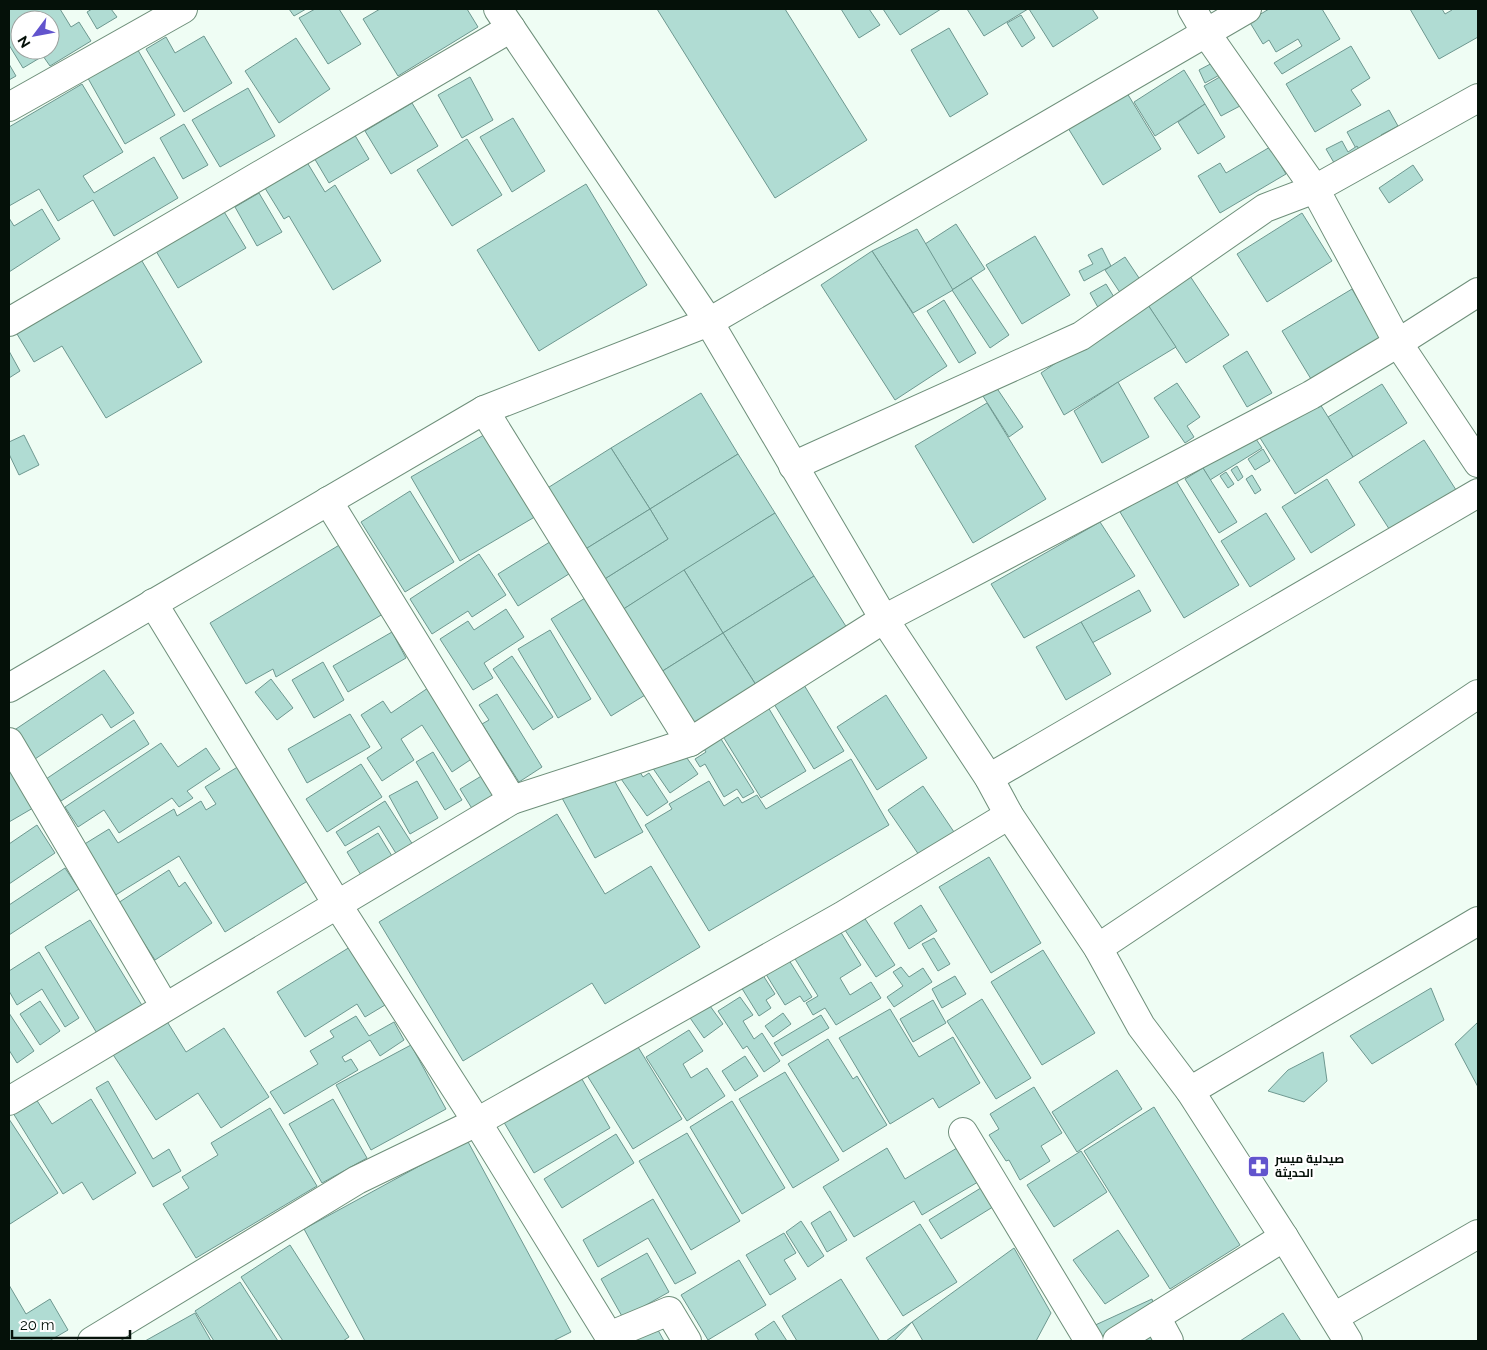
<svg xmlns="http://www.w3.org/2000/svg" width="1487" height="1350" viewBox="0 0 1487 1350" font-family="Raleway,Cairo,sans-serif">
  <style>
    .building { fill: #b0dcd3; stroke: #6e9890; fill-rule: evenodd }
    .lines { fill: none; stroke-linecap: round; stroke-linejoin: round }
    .street-casing { stroke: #6e8f7a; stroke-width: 30 }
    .secondary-casing { stroke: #6e8f7a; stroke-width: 30 }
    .street { stroke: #fff; stroke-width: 28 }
    .secondary { stroke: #fff; stroke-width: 28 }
    .labels { text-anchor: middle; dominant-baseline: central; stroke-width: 4.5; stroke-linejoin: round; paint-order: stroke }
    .poi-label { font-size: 12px; font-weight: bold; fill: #051109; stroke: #fff; text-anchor: start }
  </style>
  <rect width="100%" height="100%" fill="#effdf4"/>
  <g class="building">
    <path d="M9 9H60L71 27 79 22 91 41 50 66 43 56 23 68 9 45ZM20 20H50V50H20Z"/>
    <polygon points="92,9 111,9 117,17 97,29 87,12"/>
    <polygon points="289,9 306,9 294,16"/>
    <polygon points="315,9 339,9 361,44 328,64 299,18"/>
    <polygon points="380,9 467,9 478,27 398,76 363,19"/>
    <polygon points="657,9 785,9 867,140 775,198"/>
    <polygon points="841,9 869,9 880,25 859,38"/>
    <polygon points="883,9 941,9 900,35"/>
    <polygon points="967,9 1028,9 984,36"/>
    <polygon points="1029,9 1092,9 1098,18 1053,47"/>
    <polygon points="1269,9 1322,9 1340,39 1282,74 1274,63 1302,46 1298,39 1276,52 1269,40 1263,44 1249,21"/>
    <polygon points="1410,9 1442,9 1445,14 1452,10 1451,9 1478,9 1478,37 1439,59"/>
    <polygon points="1021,15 1035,38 1022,47 1007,23"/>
    <polygon points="949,28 988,94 950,117 911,50"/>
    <polygon points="204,36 232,83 184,112 146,49 166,37 175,53"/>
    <polygon points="296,38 330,89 279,123 245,71"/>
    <polygon points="135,45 175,115 125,144 85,73"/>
    <polygon points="1351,46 1370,78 1351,90 1361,105 1315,132 1286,84"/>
    <polygon points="1218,60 1225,72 1205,83 1199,70"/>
    <polygon points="9,64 16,76 9,80"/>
    <polygon points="1239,66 1257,97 1221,116 1204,86"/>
    <polygon points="1184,70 1205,104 1155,136 1134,102"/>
    <polygon points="470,77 493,120 462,138 438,95"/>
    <polygon points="82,84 123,152 83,176 94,193 154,157 178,198 114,236 93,200 58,221 39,189 9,206 9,127"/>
    <polygon points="248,88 275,136 220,167 192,120"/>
    <polygon points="1127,93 1161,149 1103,185 1068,128"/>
    <polygon points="412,103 438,146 391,174 365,131"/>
    <polygon points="1205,104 1225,137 1198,154 1178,122"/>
    <polygon points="1389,110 1398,126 1381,135 1387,146 1359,154 1347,132"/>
    <polygon points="513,118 545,171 512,192 480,137"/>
    <polygon points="184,124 208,165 183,179 160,138"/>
    <polygon points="350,127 369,159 329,183 310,151"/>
    <polygon points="467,139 502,195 452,226 417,170"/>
    <polygon points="1342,141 1348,152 1357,146 1365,159 1340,173 1326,149"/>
    <polygon points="1270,147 1286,174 1220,213 1198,176 1220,163 1226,173"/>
    <polygon points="302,154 325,192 335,185 381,261 333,290 289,216 284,219 260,180"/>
    <polygon points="1413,165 1423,180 1389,203 1379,188"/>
    <polygon points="586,184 647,285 539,351 477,250"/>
    <polygon points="259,193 282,232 257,246 235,207"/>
    <polygon points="220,205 246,248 178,288 153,246"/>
    <polygon points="42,209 60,239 9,272 9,218 14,226"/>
    <polygon points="1302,213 1332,261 1267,302 1237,254"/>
    <polygon points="956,224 985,269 952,290 925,244"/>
    <polygon points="917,229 953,290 913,313 872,251"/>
    <polygon points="1035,236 1070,295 1022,324 986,265"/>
    <polygon points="1102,248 1111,266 1084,281 1079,271 1093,264 1088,255"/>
    <polygon points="872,251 947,366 895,400 821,285"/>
    <polygon points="139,256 202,362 106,418 62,346 34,362 14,329"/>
    <polygon points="1125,257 1143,284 1123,297 1105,270"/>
    <polygon points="1188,273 1229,335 1186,363 1146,302"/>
    <polygon points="971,278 1009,335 990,348 952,290"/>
    <polygon points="1106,284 1117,302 1100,311 1090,293"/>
    <polygon points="1352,289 1383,342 1314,384 1282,331"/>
    <polygon points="944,300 976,353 959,363 927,311"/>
    <polygon points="1146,302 1176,347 1064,415 1041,373"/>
    <polygon points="9,351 20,371 9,378"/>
    <polygon points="1247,351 1272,393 1247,407 1223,366"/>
    <polygon points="1118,382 1149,437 1102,463 1074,411"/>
    <polygon points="1177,383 1200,417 1187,426 1194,437 1185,443 1154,398"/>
    <polygon points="994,384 1023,427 1009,437 981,393"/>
    <polygon points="1382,384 1407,423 1353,457 1328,417"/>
    <polygon points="701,393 738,454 650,509 611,448"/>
    <polygon points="1315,396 1353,457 1295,494 1257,433"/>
    <polygon points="987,403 1046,499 973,543 915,446"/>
    <polygon points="489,432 538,515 460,561 411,477"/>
    <polygon points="24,435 39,465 19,475 9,454 9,442"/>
    <polygon points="1254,436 1262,448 1210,480 1203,468"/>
    <polygon points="1424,440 1458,493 1393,535 1359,482"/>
    <polygon points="611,448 650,509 584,550 546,489"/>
    <polygon points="1263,449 1270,461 1255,470 1248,459"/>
    <polygon points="738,454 775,513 622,610 603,580 668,539 650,509"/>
    <polygon points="1237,466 1243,477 1238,481 1231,470"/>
    <polygon points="1203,468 1237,522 1219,533 1185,479"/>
    <polygon points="1226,472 1234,484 1228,488 1220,476"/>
    <polygon points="1252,475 1261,490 1255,494 1246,479"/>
    <polygon points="1175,479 1239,585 1184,618 1120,512"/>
    <polygon points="1327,479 1355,525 1311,553 1282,507"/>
    <polygon points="410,491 454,562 405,592 361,522"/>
    <polygon points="650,509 668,539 603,580 584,550"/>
    <polygon points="775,513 814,576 723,633 684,570"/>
    <polygon points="1266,513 1295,559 1250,587 1221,541"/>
    <polygon points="1100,522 1135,576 1024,638 991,584"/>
    <polygon points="553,540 572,572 518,606 498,574"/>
    <polygon points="341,544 383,614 276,677 273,669 246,684 210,623"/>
    <polygon points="479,554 506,595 472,617 468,611 432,634 410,599"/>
    <polygon points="684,570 723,633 661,672 622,610"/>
    <polygon points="814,576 847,628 756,685 723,633"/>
    <polygon points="1139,590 1151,611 1092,643 1081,622"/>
    <polygon points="590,595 650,692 611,716 551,619"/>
    <polygon points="506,609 524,637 484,663 493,678 473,690 440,639 468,621 474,630"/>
    <polygon points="1081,622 1111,674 1066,700 1036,647"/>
    <polygon points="550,630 591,699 558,718 518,649"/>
    <polygon points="392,632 406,658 348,692 333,666"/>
    <polygon points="723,633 756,685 694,724 661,672"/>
    <polygon points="512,656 553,717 533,730 493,669"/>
    <polygon points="323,662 344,700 314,718 292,680"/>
    <polygon points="104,670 134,713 111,728 102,714 32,761 13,731"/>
    <polygon points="271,679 293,708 277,720 255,692"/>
    <polygon points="801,680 844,751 814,769 771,699"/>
    <polygon points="428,688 473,758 452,772 422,725 401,739 414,760 382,781 367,758 382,748 361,715 383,701 391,713"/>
    <polygon points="497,694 542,767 519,782 482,724 489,720 479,705"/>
    <polygon points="886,695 927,758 877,790 837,727"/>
    <polygon points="765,702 806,771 761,798 719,730"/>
    <polygon points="350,714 370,747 307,783 288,749"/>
    <polygon points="134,720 149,744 61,801 46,779"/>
    <polygon points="716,731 754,792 743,798 737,789 724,797 705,764 700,767 695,759 706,752 699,741"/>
    <polygon points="161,743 178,767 206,748 220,769 187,791 193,798 179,807 172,798 119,833 104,810 78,827 65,807"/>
    <polygon points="680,748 698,774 670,793 652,767"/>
    <polygon points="433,752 462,800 445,810 416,762"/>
    <polygon points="851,759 889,825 709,931 645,825 672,809 669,804 709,781 724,806 738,797 742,803 757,795 766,809"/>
    <polygon points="244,763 314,877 225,932 179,856 114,896 83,845 109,829 118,843 174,809 177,816 201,801 206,810 216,804 205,787"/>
    <polygon points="361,764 382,797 327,832 306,799"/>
    <polygon points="635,764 643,777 649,773 668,802 647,816 619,776"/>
    <polygon points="9,767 33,808 9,822"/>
    <polygon points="609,771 643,832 595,858 562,798"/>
    <polygon points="483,775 500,800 476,815 460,789"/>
    <polygon points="417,781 438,818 410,834 389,796"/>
    <polygon points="923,786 954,832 919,855 888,810"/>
    <polygon points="385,801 413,845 397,855 379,826 345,846 336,832"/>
    <polygon points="557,814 605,894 651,866 700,947 605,1004 592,983 463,1061 379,922"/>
    <polygon points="37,825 55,853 9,884 9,844"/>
    <polygon points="378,833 395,861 364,880 347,852"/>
    <polygon points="989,857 1041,943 991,973 939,887"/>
    <polygon points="65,868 79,889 9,935 9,905"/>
    <polygon points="169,870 179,887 185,882 212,923 155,960 118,903"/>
    <polygon points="921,905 937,931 909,949 894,923"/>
    <polygon points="860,911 895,965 876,977 841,924"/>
    <polygon points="90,920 143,1007 98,1035 45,947"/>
    <polygon points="837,926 861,965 840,978 850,995 871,982 881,998 836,1025 825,1008 813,1015 806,1003 818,996 792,954"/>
    <polygon points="934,938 950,964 938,971 922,944"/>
    <polygon points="350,947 385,1005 365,1017 357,1004 305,1037 277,992"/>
    <polygon points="1043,950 1095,1033 1042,1065 991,982"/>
    <polygon points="39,952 79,1018 65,1027 42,989 17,1005 9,991 9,971"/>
    <polygon points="787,957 812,997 804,1002 800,996 785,1005 764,971"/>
    <polygon points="901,967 909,977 923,968 932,982 894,1007 887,997 903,986 893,972"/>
    <polygon points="759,969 775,994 766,1000 771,1008 759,1016 738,982"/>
    <polygon points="955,976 966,994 942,1008 932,989"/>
    <polygon points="1431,988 1444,1020 1372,1064 1350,1036"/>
    <polygon points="740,997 753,1015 743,1021 754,1039 762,1033 780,1061 764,1072 747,1046 743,1049 718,1011"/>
    <polygon points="705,999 723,1024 704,1038 686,1012"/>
    <polygon points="982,999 1031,1078 996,1099 947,1021"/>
    <polygon points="933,1000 946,1023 913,1042 900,1019"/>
    <polygon points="40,1001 60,1031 40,1045 20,1014"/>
    <polygon points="890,1009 919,1057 953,1037 980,1083 939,1108 933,1098 890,1124 839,1038"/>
    <polygon points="9,1013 34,1051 17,1063 9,1050"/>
    <polygon points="783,1013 791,1024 773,1037 765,1026"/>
    <polygon points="163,1015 186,1052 224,1028 269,1097 221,1128 198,1093 156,1120 110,1050"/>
    <polygon points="821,1015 829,1028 782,1056 774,1043"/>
    <polygon points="356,1016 369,1036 394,1022 404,1040 380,1056 370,1040 342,1057 345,1062 351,1059 358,1070 284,1114 270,1092 318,1064 310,1051 334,1037 330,1031"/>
    <polygon points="1478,1022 1478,1087 1455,1044"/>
    <polygon points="689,1030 703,1051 683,1064 691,1078 707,1068 725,1096 687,1121 646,1057"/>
    <polygon points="828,1039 853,1079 857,1076 887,1125 843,1152 788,1064"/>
    <polygon points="635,1042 682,1119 633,1149 585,1072"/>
    <polygon points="411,1045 446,1109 371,1150 336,1085"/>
    <polygon points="1323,1052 1327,1081 1304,1102 1268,1091 1288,1070"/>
    <polygon points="745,1056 758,1076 735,1091 722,1071"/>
    <polygon points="1117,1070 1142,1109 1077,1152 1052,1112"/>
    <polygon points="785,1072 839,1160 793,1188 739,1099"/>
    <polygon points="579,1074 610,1128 534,1173 502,1119"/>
    <polygon points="108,1081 153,1159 169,1149 181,1171 153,1187 96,1088"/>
    <polygon points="1034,1087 1062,1133 1041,1146 1050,1161 1020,1180 1009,1160 1006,1161 989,1135 999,1129 990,1114"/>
    <polygon points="36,1099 52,1124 91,1099 136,1173 93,1200 82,1182 63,1194 13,1113"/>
    <polygon points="333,1099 367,1158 322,1183 289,1124"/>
    <polygon points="732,1101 785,1188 742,1214 690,1127"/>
    <polygon points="1154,1107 1240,1245 1170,1289 1084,1151"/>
    <polygon points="270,1108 317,1186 196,1258 163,1204 189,1188 182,1177 218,1155 211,1143"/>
    <polygon points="9,1119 58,1193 10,1224 9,1222"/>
    <polygon points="687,1133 740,1221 691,1250 639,1161"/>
    <polygon points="616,1134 634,1163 562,1208 544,1179"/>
    <polygon points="467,1140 571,1332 553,1341 365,1341 304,1229"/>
    <polygon points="962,1145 983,1179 922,1215 914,1201 854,1237 823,1187 887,1148 905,1179"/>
    <polygon points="1081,1151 1107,1192 1054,1227 1027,1185"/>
    <polygon points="984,1186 996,1205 941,1239 929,1220"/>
    <polygon points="653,1199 696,1273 675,1284 648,1238 598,1267 583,1240"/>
    <polygon points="830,1211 847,1240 827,1252 811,1223"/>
    <polygon points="801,1221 824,1256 808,1267 786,1232"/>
    <polygon points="920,1224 957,1282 903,1316 866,1258"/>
    <polygon points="1118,1230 1149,1276 1105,1304 1073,1260"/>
    <polygon points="784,1233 796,1253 784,1260 796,1279 770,1295 746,1255"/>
    <polygon points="290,1245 349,1337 343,1341 283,1341 241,1277"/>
    <polygon points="1014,1248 1051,1313 1036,1341 923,1341 912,1322"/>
    <polygon points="647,1253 669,1292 623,1318 601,1279"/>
    <polygon points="739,1260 766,1305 708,1340 681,1295"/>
    <polygon points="841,1279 879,1340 877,1341 797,1341 782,1316"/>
    <polygon points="240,1282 278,1341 214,1341 195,1311"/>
    <polygon points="9,1285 26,1314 50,1299 68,1330 49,1341 9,1341"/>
    <polygon points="1152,1299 1163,1341 1097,1341 1091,1327"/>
    <polygon points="195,1313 211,1341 145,1341"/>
    <polygon points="1283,1313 1301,1341 1240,1341"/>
    <polygon points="653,1321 664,1341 618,1341"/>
    <polygon points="774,1321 787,1341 759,1341 755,1334"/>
    <polygon points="912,1322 894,1341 886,1341"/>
  </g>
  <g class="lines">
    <defs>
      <g id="street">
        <polyline points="498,9 709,322 884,619 989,778 1009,815 1098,948 1141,1026 1190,1091 1284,1237 1348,1341"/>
        <polyline points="1192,9 1206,33 1315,189 1398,343 1478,463"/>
        <polyline points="9,107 183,9"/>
        <polyline points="9,322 511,28"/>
        <polyline points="484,410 690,742"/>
        <polyline points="793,466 1081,336 1265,208 1315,189 1478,98"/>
        <polyline points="328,501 512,800"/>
        <polyline points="153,603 337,904 477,1122 609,1336 669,1311 687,1341"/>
        <polyline points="9,742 165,1007"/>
        <polyline points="989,778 1478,493"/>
        <polyline points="1098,948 1478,694"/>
        <polyline points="1190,1091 1478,921"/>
        <polyline points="9,1101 512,800 690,742 884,619 1311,395 1398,343 1478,292"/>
        <polyline points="963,1132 1089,1341"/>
        <polyline points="1156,1317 1169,1341"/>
        <polyline points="1334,1317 1478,1234"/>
        <polyline points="92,1341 357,1180 477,1122 842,916 1009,815"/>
        <polyline points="1117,1341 1284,1237"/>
      </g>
      <polyline id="secondary" points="9,688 484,410 709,322 1247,9"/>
    </defs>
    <use href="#street" class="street-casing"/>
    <use href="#secondary" class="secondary-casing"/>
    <use href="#street" class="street"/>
    <use href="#secondary" class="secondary"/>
  </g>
  <defs>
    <symbol id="pharmacy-square" viewBox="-11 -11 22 22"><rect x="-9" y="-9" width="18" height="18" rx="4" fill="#6254cd" stroke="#fff"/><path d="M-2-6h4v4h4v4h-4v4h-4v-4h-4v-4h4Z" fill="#fff"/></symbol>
  </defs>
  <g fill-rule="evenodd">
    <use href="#pharmacy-square" x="1246" y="1154" width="25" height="25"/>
  </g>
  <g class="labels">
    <g class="poi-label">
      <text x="1275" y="1159">صيدلية ميسر<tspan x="1275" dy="14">الحديثة</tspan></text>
    </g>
  </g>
  <rect width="1487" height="1350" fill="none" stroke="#051109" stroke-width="20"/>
  <g transform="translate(35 35) rotate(238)"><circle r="24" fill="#ffffff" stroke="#9ba09d"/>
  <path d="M0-4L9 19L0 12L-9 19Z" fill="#6254cd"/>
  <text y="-8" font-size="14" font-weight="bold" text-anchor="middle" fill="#051109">N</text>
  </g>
  <path d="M12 1330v8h118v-8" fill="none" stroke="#051109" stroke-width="2.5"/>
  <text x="20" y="1330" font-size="15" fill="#051109" stroke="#ffffff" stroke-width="4" paint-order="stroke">20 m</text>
</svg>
